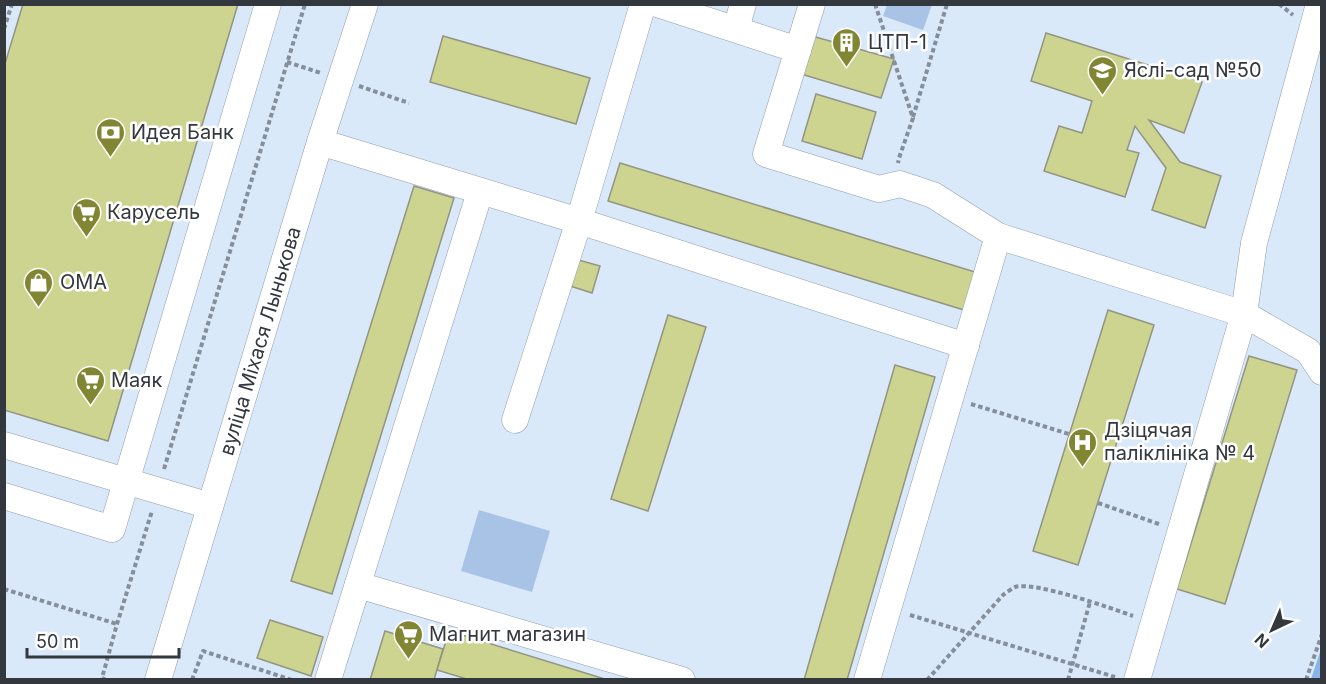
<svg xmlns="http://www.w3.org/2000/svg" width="1326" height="684" viewBox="0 0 1326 684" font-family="Inter,sans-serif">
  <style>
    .green { fill: #a8c3e6 }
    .forest { fill: #89b4e9 }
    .building { fill: #cdd48f; stroke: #939582; stroke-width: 1.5 }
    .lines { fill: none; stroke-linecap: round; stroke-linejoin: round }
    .minor-casing { stroke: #8f9dad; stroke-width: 27 }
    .path { stroke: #858f9b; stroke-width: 4; stroke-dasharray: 4.5 3; stroke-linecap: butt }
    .minor { stroke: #fff; stroke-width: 26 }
    .labels { text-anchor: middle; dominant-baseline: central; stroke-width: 5; stroke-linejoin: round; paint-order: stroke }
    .poi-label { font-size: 20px; fill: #33383f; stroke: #fff; text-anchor: start }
    .street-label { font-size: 20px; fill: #33383f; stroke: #fff }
  </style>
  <rect width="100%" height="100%" fill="#dae9fa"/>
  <g class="green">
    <polygon points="887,5 887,4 932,5 923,30 883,16"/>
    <polygon points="479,510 550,531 532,592 461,571"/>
  </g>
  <polygon class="forest" points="1321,648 1321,679 1311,679 1320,652"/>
  <g class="building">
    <polygon points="23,4 238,4 108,441 4,410 4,67"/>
    <polygon points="1046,33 1202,82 1184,133 1149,120 1180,162 1221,176 1205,228 1152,210 1166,168 1135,126 1127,150 1139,153 1125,197 1044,171 1059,126 1082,133 1092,101 1031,81"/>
    <polygon points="443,36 590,78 576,124 430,82"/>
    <polygon points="812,36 894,59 881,98 801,74"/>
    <polygon points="816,94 876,112 862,159 802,141"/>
    <polygon points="620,163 975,272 964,310 608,201"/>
    <polygon points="414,186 454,198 332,594 291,581"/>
    <polygon points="575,259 600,266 592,293 567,285"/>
    <polygon points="1108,310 1154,325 1078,565 1033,551"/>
    <polygon points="668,315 706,327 648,511 611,499"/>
    <polygon points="1249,356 1297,370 1225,604 1177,589"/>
    <polygon points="895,365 935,377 847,680 804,680"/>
    <polygon points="270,620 323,637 311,676 257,658"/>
    <polygon points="385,631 443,649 434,680 370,680"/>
    <polygon points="449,631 608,680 470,680 437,670"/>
  </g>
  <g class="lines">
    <defs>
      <g id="minor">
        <polyline points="657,4 798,50"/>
        <polyline points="812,4 766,154 879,189 900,184 933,195 998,236 1244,314 1137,680"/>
        <polyline points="1319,4 1254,243 1244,314 1308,351 1322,372"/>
        <polyline points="736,29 743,4"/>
        <polyline points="320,142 579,221 643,4"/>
        <polyline points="515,420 579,221 966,346"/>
        <polyline points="4,445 210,506"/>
        <polyline points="4,496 112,529 268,4"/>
        <polyline points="358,585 682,680"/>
        <path id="s1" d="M158 680 320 142 365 4"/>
        <polyline points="328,680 480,192"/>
        <polyline points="867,680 998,236"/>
      </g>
    </defs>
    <use href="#minor" class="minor-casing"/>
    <g class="path">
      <polyline points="875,4 913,118 899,158 898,163"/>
      <polyline points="1279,4 1293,15"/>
      <polyline points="4,29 12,4"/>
      <polyline points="287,62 321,73"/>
      <polyline points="359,86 409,103"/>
      <polyline points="913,117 947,4"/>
      <polyline points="971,404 1069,434"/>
      <polyline points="164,469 305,4"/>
      <polyline points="1098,503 1159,524"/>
      <polyline points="4,589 117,624"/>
      <polyline points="910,615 1115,677"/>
      <polyline points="106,680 102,678 117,624 152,511"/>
      <polyline points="192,680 203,651 292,680"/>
      <path d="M927 680 1003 595C1006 593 1011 589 1015 587 1034 581 1111 608 1133 616"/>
      <polyline points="1068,680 1090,602"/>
      <polyline points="1306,680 1322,634"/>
    </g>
    <use href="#minor" class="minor"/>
  </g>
  <defs>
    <symbol id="building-pin" viewBox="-11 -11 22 30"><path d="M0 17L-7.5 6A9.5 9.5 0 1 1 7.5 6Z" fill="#808632" stroke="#fff"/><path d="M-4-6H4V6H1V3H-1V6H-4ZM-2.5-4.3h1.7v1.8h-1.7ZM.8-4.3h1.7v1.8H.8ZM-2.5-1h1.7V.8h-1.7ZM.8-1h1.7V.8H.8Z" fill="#fff"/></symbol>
    <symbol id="school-pin" viewBox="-11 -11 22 30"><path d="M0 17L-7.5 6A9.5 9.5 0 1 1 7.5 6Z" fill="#808632" stroke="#fff"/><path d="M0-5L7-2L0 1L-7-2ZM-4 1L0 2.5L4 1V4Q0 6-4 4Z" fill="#fff"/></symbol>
    <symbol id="bank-pin" viewBox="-11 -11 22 30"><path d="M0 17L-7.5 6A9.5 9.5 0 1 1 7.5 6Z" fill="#808632" stroke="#fff"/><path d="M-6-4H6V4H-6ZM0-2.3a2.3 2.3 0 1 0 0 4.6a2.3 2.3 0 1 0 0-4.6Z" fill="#fff"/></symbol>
    <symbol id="supermarket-pin" viewBox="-11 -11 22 30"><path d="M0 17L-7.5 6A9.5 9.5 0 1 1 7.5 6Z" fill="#808632" stroke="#fff"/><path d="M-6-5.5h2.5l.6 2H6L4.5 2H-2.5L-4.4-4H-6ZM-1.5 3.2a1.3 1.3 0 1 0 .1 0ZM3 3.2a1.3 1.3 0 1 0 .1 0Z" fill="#fff"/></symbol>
    <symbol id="shop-pin" viewBox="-11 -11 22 30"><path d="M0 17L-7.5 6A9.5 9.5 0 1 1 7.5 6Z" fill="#808632" stroke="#fff"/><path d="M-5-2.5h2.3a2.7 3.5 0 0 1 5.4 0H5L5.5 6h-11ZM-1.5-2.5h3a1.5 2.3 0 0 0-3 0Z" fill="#fff"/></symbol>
    <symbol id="hospital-pin" viewBox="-11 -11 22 30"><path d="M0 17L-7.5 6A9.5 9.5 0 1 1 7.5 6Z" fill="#808632" stroke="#fff"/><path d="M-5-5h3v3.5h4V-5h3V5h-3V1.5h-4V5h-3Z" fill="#fff"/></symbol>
  </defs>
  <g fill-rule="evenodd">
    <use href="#building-pin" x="830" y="26" width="33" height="45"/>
    <use href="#school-pin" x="1086" y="54" width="33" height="45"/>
    <use href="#bank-pin" x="94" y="116" width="33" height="45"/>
    <use href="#supermarket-pin" x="70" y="196" width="33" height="45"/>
    <use href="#shop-pin" x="22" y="266" width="33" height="45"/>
    <use href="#supermarket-pin" x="74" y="364" width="33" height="45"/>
    <use href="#hospital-pin" x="1066" y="426" width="33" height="45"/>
    <use href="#supermarket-pin" x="392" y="618" width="33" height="45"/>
  </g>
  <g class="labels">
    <g class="poi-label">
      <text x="868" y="42">ЦТП-1</text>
      <text x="1124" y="70">Яслі-сад №50</text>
      <text x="131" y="132">Идея Банк</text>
      <text x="107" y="212">Карусель</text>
      <text x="60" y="282">ОМА</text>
      <text x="111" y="380">Маяк</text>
      <text x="1104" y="430">Дзіцячая<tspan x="1104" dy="23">паліклініка № 4</tspan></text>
      <text x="429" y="634">Магнит магазин</text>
    </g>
    <g class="street-label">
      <text stroke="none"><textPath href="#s1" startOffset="354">вуліца Міхася Лынькова</textPath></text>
    </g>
  </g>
  <rect width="1326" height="684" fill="none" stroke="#33383f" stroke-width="12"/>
  <g transform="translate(1272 630) rotate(224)" stroke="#ffffff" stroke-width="4.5" paint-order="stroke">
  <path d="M0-4.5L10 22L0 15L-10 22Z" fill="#33383f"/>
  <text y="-9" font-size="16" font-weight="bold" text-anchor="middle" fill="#33383f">N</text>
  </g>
  <path d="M27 648v9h152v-9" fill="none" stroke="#33383f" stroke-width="3"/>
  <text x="36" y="648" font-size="18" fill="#33383f" stroke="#ffffff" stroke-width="4.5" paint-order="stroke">50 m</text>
</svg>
